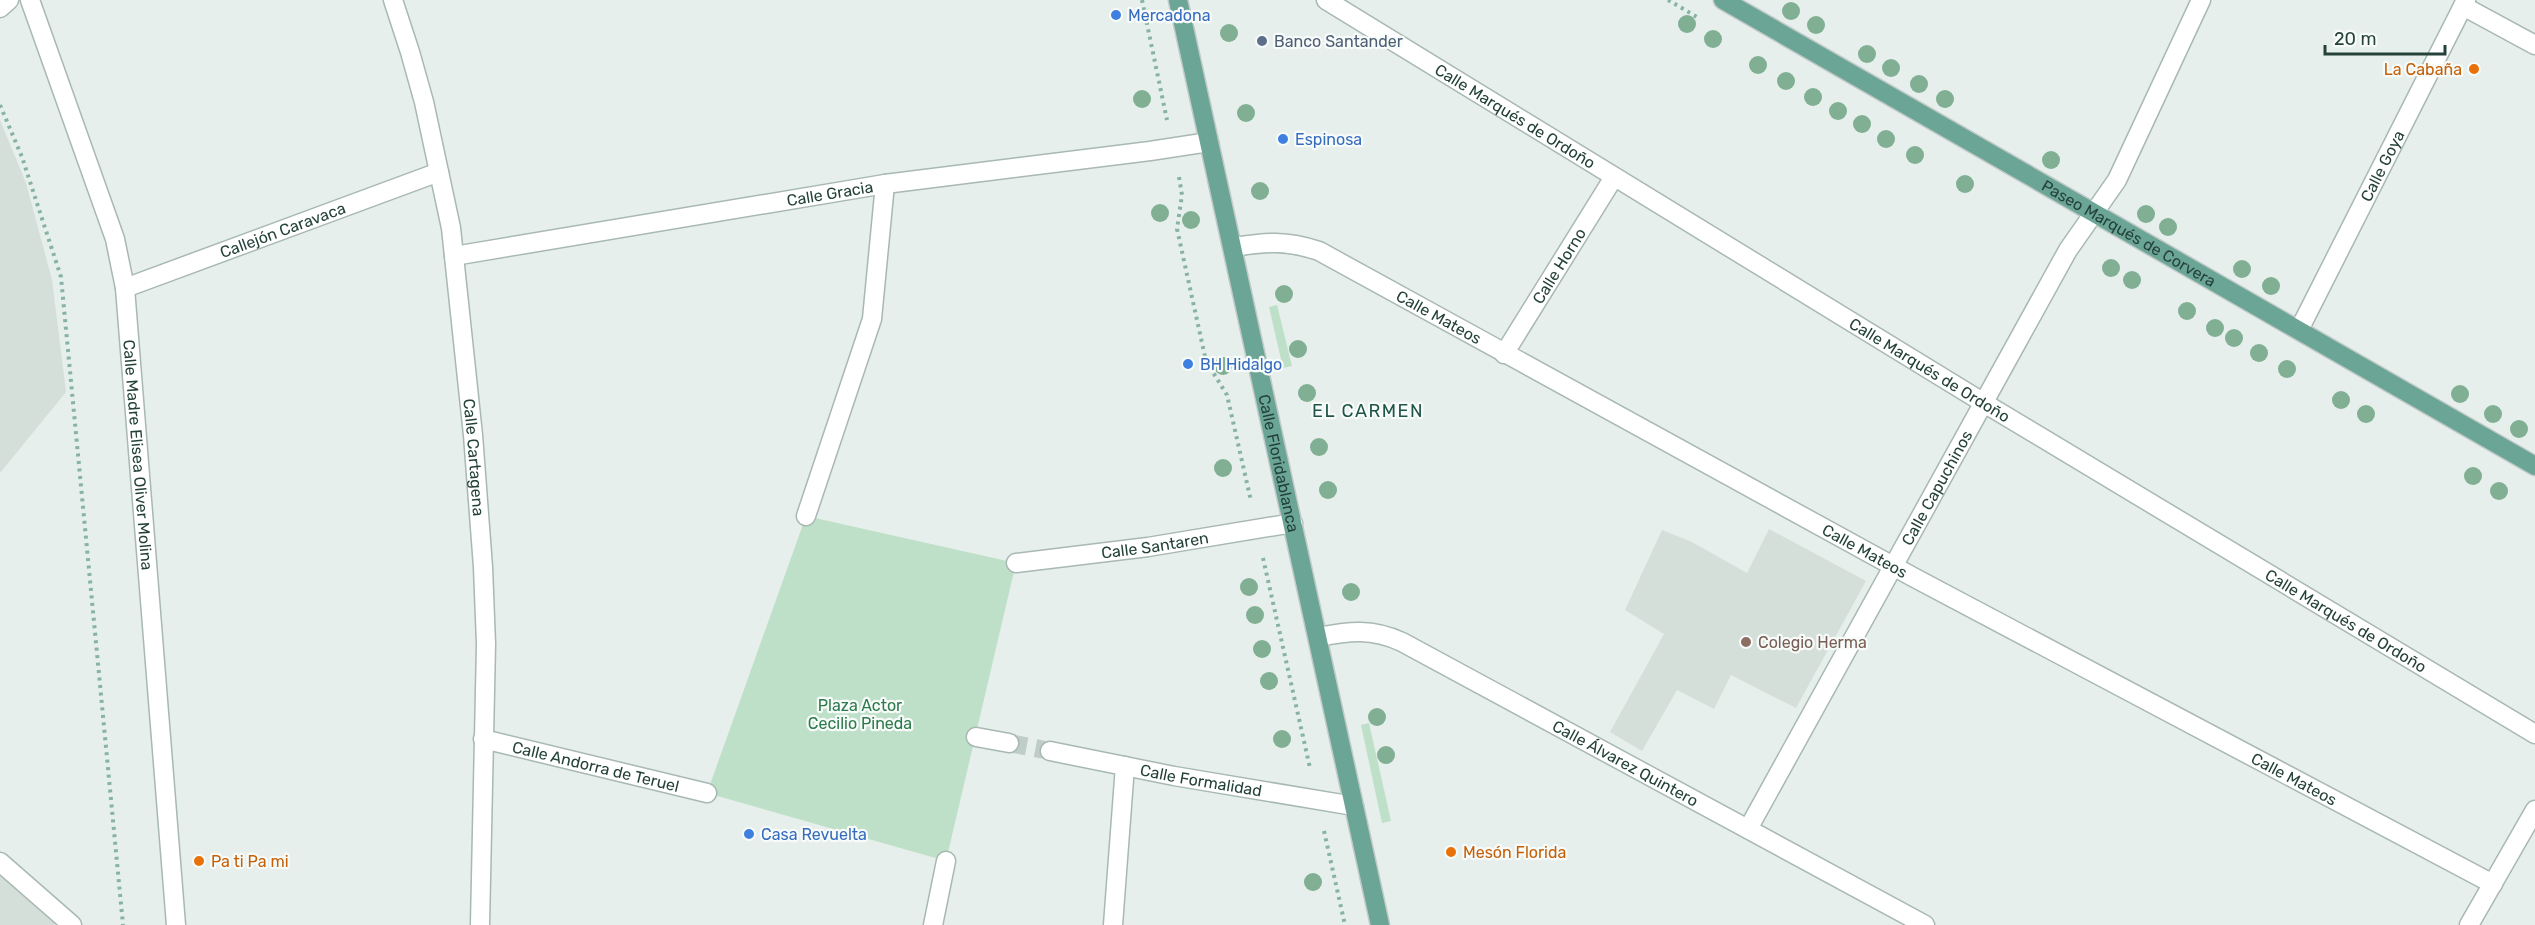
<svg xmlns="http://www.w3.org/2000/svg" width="2535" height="925" viewBox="0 0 2535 925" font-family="Rubik,sans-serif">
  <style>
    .built { fill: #d4dfda }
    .green { fill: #bfe0c8 }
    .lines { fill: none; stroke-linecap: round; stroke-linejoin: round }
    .minor-tunnel { stroke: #bfccc8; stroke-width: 18; stroke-dasharray: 18 9; stroke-linecap: butt }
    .minor-casing { stroke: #a8b8b2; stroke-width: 21 }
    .major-casing { stroke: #c2cac8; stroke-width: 21 }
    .path { stroke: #86b3a5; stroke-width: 4; stroke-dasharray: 3 4.5; stroke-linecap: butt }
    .minor { stroke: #fff; stroke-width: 18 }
    .major { stroke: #6aa596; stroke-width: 18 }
    .tree { fill: #80af93 }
    .shop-dot { fill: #3f7fe0; stroke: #f7fbf9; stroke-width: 2 }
    .service-dot { fill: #5c6f8a; stroke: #f7fbf9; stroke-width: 2 }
    .food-dot { fill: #e8710a; stroke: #f7fbf9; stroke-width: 2 }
    .education-dot { fill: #8d6e63; stroke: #f7fbf9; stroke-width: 2 }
    .labels { text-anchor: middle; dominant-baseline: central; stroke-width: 4.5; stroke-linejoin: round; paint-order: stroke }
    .shop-label { font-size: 16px; fill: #366cbe; stroke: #f7fbf9; text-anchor: start }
    .service-label { font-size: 16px; fill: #4e5e75; stroke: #f7fbf9; text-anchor: start }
    .food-label { font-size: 16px; fill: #c56008; stroke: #f7fbf9; text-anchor: start }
    .street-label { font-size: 16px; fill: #24423a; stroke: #f7fbf9 }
    .education-label { font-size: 16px; fill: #785e54; stroke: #f7fbf9; text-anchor: start }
    .park-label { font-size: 16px; fill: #2d7a4b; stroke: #f7fbf9 }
    .neighbourhood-label { font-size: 18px; letter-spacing: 1.5px; fill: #1f5548; stroke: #f7fbf9 }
  </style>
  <rect width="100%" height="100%" fill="#e6efeb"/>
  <g class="built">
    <polygon points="0,120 26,183 52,280 66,392 0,473"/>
    <polygon points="1769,529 1866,581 1796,708 1731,675 1714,709 1677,690 1642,751 1610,732 1664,634 1625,610 1662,530 1692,542 1747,573"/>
    <polygon points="0,863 59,915 54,925 0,925"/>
  </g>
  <g class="green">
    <polygon points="1277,305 1292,366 1283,368 1269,307"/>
    <polygon points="806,516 1016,563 946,861 707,793"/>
    <polygon points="1369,723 1391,821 1382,823 1361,725"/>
  </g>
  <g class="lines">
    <polyline class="minor-tunnel" points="1009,743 1050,751"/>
    <defs>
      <g id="minor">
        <path id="s1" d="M30 0 115 239 125 288 176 925"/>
        <path id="s2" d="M393 0 410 52 424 102 451 228 473 435 483 567 486 644 480 925"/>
        <path id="s3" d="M1326 0 1984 403 2535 734"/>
        <polyline points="2463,6 2535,45"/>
        <polyline points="0,8 9,0"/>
        <path id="s4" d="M1233 247C1266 242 1286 240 1319 251L1913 577 2493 884"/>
        <path id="s5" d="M454 256 885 184 1150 151 1209 142"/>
        <path id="s6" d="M125 288 439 172"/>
        <path id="s7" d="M2299 330 2466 0"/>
        <path id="s8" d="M1504 354 1614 177"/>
        <polyline points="806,516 872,319 885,184"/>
        <path id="s9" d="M1016 563 1148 547 1293 523"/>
        <path id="s10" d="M1318 637C1349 631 1372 628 1402 642L1925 925"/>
        <polyline points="976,737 1009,743"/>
        <path id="s11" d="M483 739 707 793"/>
        <path id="s12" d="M1050 751 1174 776 1354 806"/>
        <path id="s13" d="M1748 829 2068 250 2117 180 2201 0"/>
        <polyline points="0,862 72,925"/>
        <polyline points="933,925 946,861"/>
        <polyline points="1113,925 1125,766"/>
        <polyline points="2469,925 2535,810"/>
      </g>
      <g id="major">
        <path id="s14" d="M1178 0 1380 925"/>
        <path id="s15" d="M1723 0 2535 466"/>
      </g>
    </defs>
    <use href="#minor" class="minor-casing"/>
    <use href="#major" class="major-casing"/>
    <g class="path">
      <polyline points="1142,0 1167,120"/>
      <polyline points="1668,0 1697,17"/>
      <polyline points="0,105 22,157 61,277 123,925"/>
      <polyline points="1179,177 1182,195 1177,229 1206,361 1227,395 1251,501"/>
      <polyline points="1263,558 1310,768"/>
      <polyline points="1324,831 1345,925"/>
    </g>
    <use href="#minor" class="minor"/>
    <use href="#major" class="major"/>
  </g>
  <g class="tree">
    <circle cx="1791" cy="11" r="9"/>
    <circle cx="1687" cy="24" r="9"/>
    <circle cx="1816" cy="25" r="9"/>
    <circle cx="1229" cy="33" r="9"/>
    <circle cx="1713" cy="39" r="9"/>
    <circle cx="1867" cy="54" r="9"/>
    <circle cx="1758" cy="65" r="9"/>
    <circle cx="1891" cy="68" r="9"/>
    <circle cx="1786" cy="81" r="9"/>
    <circle cx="1919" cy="84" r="9"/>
    <circle cx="1813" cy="97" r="9"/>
    <circle cx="1142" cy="99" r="9"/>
    <circle cx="1945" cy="99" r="9"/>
    <circle cx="1838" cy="111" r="9"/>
    <circle cx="1246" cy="113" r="9"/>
    <circle cx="1862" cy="124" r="9"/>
    <circle cx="1886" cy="139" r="9"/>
    <circle cx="1915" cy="155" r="9"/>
    <circle cx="2051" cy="160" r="9"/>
    <circle cx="1965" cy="184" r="9"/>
    <circle cx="1260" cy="191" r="9"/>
    <circle cx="1160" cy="213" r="9"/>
    <circle cx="2146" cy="214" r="9"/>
    <circle cx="1191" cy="220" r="9"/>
    <circle cx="2168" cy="227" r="9"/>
    <circle cx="2111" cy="268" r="9"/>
    <circle cx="2242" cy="269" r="9"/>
    <circle cx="2132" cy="280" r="9"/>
    <circle cx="2271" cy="286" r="9"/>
    <circle cx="1284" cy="294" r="9"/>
    <circle cx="2187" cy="311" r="9"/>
    <circle cx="2215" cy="328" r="9"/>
    <circle cx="2234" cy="338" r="9"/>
    <circle cx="1298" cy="349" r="9"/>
    <circle cx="2259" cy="353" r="9"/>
    <circle cx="1223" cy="366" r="9"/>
    <circle cx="2287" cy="369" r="9"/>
    <circle cx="1307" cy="393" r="9"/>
    <circle cx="2460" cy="394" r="9"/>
    <circle cx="2341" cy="400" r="9"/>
    <circle cx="2366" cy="414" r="9"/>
    <circle cx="2493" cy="414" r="9"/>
    <circle cx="2519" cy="429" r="9"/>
    <circle cx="1319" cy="447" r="9"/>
    <circle cx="1223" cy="468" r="9"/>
    <circle cx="2473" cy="476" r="9"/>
    <circle cx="1328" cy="490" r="9"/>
    <circle cx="2499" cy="491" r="9"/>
    <circle cx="1249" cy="587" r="9"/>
    <circle cx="1351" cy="592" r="9"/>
    <circle cx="1255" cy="615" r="9"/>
    <circle cx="1262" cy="649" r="9"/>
    <circle cx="1269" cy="681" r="9"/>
    <circle cx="1377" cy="717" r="9"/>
    <circle cx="1282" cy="739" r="9"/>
    <circle cx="1386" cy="755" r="9"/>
    <circle cx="1313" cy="882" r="9"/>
  </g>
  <g class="shop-dot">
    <circle cx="1116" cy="15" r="6"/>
    <circle cx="1283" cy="139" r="6"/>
    <circle cx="1188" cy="364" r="6"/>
    <circle cx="749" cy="834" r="6"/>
  </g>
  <circle class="service-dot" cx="1262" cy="41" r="6"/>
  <g class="food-dot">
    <circle cx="2474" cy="69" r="6"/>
    <circle cx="1451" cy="852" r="6"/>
    <circle cx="199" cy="861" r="6"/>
  </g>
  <circle class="education-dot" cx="1746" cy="642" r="6"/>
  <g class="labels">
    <g class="shop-label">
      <text x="1128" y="15">Mercadona</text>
      <text x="1295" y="139">Espinosa</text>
      <text x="1200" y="364">BH Hidalgo</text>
      <text x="761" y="834">Casa Revuelta</text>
    </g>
    <g class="service-label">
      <text x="1274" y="41">Banco Santander</text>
    </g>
    <g class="food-label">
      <text x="2462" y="69" text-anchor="end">La Cabaña</text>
      <text x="1463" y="852">Mesón Florida</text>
      <text x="211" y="861">Pa ti Pa mi</text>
    </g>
    <g class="street-label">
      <text stroke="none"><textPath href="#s3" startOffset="222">Calle Marqués de Ordoño</textPath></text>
      <text stroke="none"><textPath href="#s7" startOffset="184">Calle Goya</textPath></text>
      <text stroke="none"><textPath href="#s5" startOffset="381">Calle Gracia</textPath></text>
      <text stroke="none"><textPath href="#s6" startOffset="168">Callejón Caravaca</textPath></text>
      <text stroke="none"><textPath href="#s15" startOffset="468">Paseo Marqués de Corvera</textPath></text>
      <text stroke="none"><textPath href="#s8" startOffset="104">Calle Horno</textPath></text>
      <text stroke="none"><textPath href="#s4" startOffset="224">Calle Mateos</textPath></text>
      <text stroke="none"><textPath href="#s3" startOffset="708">Calle Marqués de Ordoño</textPath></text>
      <text stroke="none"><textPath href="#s1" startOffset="471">Calle Madre Elisea Oliver Molina</textPath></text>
      <text stroke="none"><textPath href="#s2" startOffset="466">Calle Cartagena</textPath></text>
      <text stroke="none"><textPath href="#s14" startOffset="474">Calle Floridablanca</textPath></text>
      <text stroke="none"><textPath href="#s13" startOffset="390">Calle Capuchinos</textPath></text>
      <text stroke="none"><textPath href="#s9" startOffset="140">Calle Santaren</textPath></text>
      <text stroke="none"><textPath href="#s4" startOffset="710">Calle Mateos</textPath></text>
      <text stroke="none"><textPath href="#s3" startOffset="1194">Calle Marqués de Ordoño</textPath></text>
      <text stroke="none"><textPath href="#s10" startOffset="340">Calle Álvarez Quintero</textPath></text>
      <text stroke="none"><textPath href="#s11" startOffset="116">Calle Andorra de Teruel</textPath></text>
      <text stroke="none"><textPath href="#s4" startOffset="1196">Calle Mateos</textPath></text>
      <text stroke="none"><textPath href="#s12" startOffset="154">Calle Formalidad</textPath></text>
    </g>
    <g class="education-label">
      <text x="1758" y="642">Colegio Herma</text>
    </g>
    <g class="park-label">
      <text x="860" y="705">Plaza Actor<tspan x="860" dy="18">Cecilio Pineda</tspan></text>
    </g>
    <g class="neighbourhood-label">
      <text x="1368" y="411">EL CARMEN</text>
    </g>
  </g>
  <path d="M2325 45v9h120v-9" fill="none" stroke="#24423a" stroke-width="3"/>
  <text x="2334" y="45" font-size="18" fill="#24423a" stroke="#f7fbf9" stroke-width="4.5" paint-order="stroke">20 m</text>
</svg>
